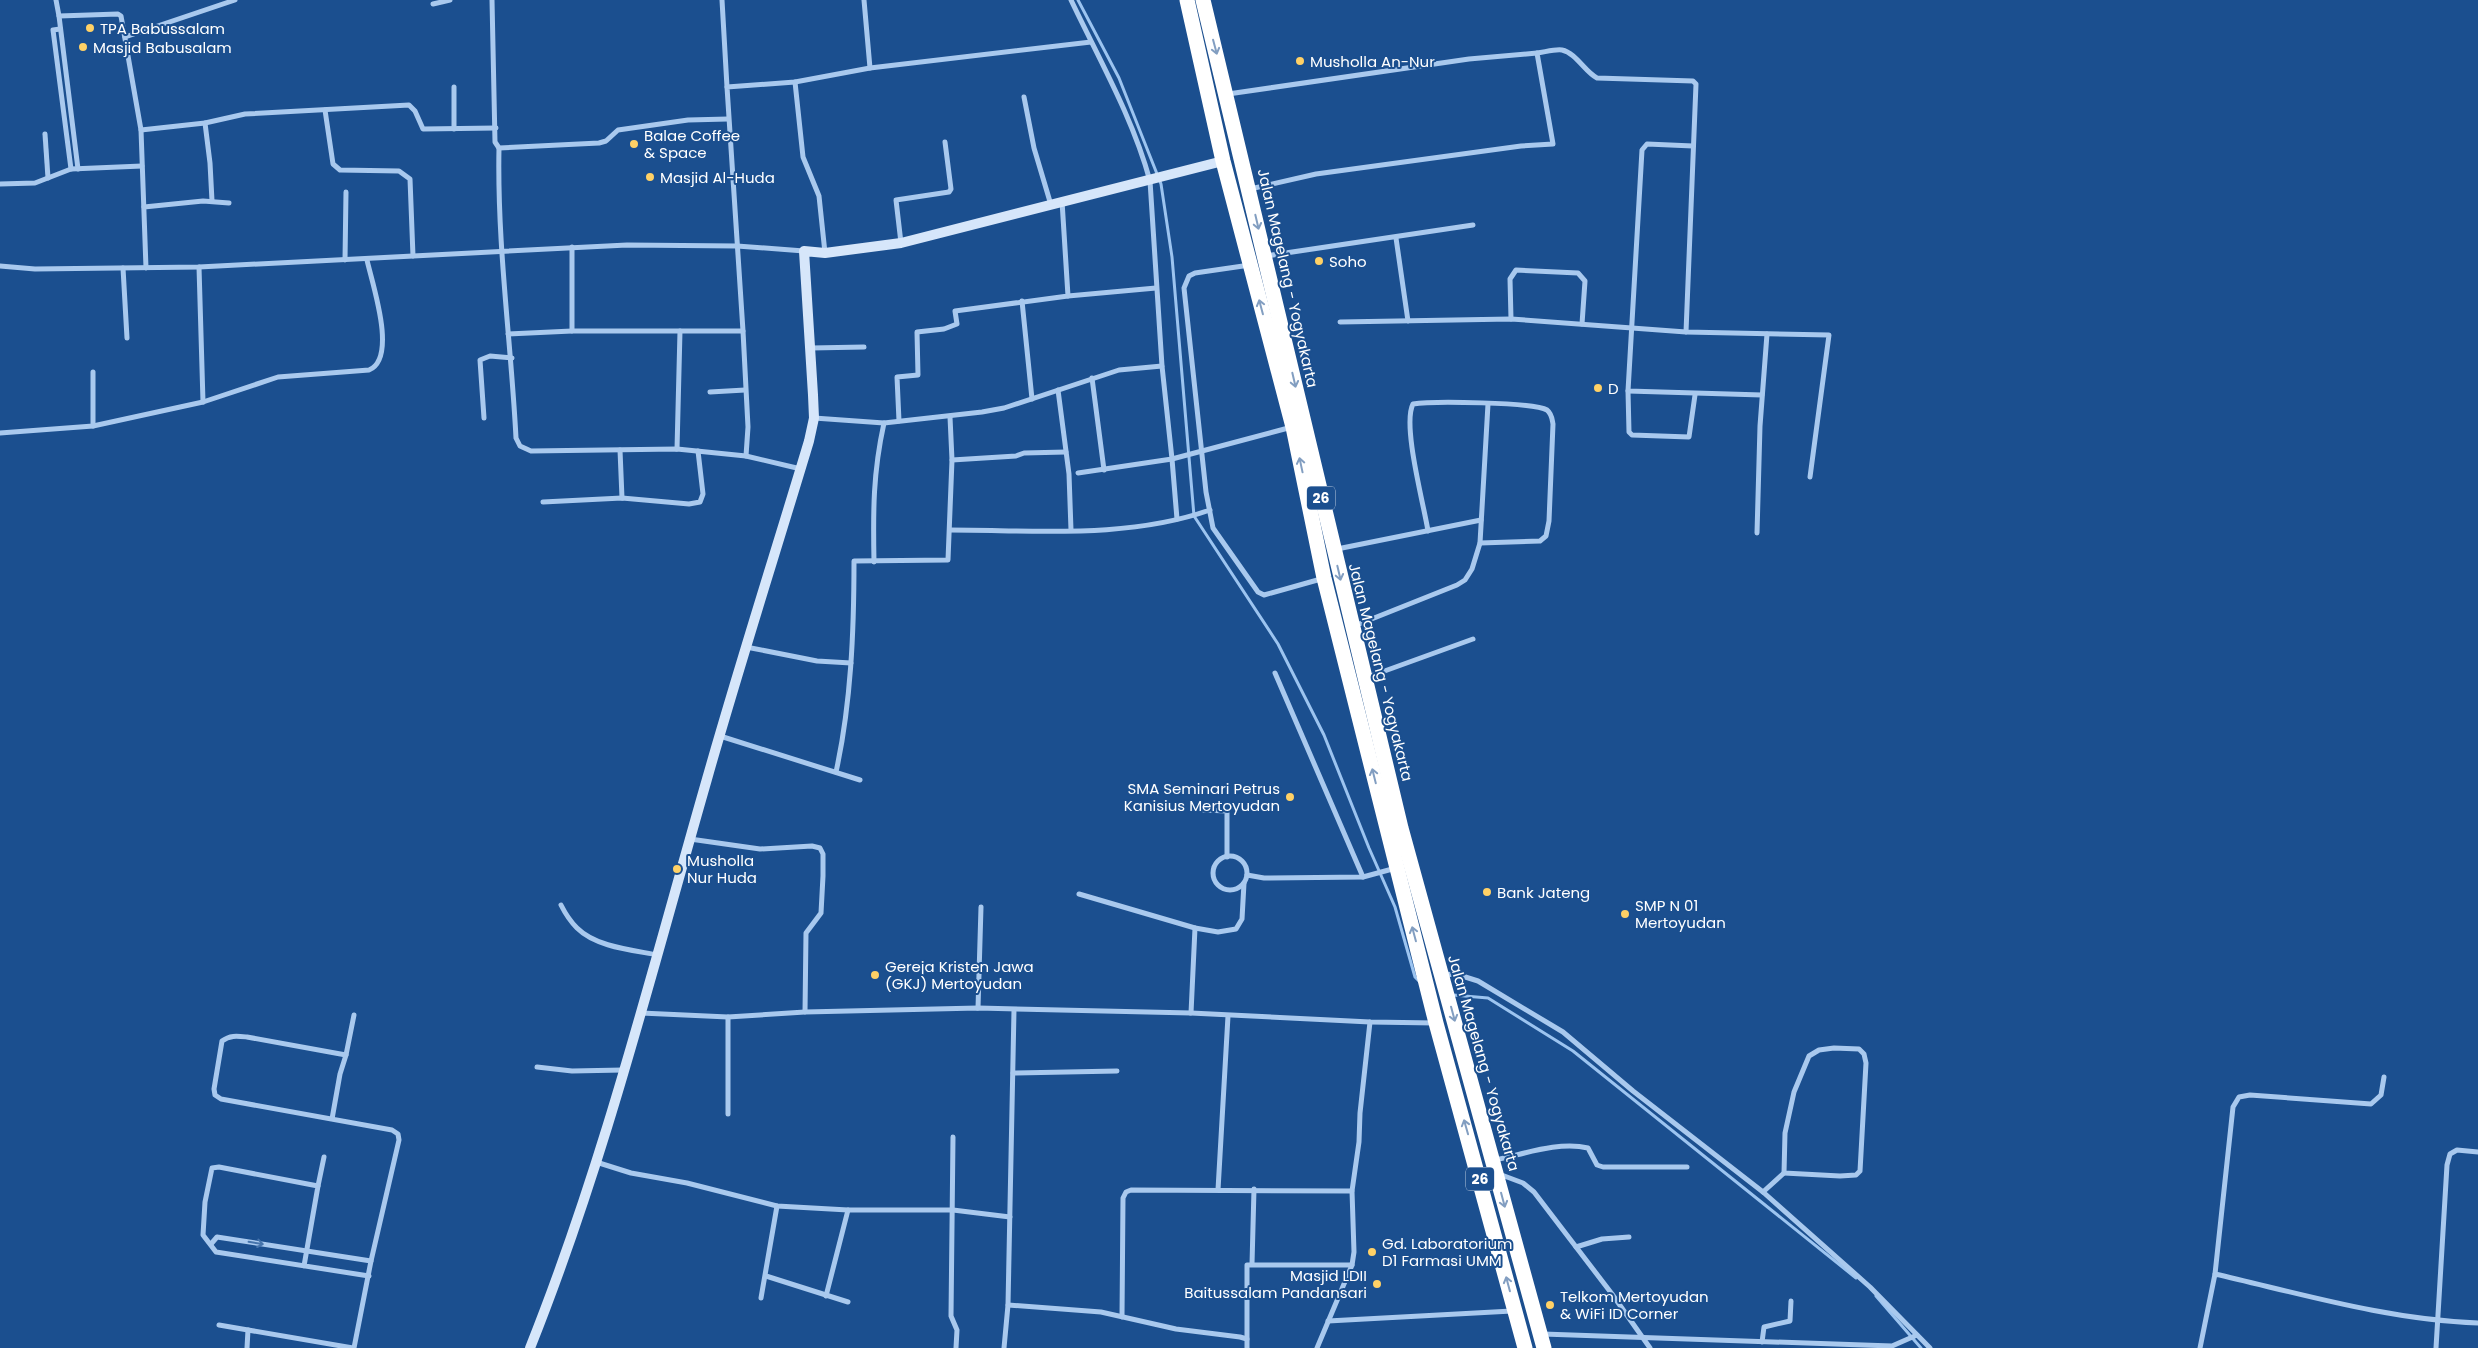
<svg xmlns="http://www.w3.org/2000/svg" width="2478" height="1348" viewBox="0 0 2478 1348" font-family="Poppins,sans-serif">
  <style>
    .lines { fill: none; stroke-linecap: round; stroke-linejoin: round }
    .stream { stroke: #9cc4f0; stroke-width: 3 }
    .street { stroke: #a9c9ee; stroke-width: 5 }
    .secondary { stroke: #d6e6fa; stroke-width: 10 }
    .highway { stroke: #fff; stroke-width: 15 }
    .oneway { stroke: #829ec1 }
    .oneway2 { stroke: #4674ac }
    .poi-dot { fill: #ffd166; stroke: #1b4f8f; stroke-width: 2 }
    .labels { text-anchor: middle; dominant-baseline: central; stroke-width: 4; stroke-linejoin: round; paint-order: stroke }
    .shield { fill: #1b4f8f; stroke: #bbcadd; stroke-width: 1 }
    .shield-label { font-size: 14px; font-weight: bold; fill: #fff }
    .poi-label { font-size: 15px; fill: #fff; stroke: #1b4f8f; text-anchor: start }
    .street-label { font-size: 15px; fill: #fff; stroke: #1b4f8f }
  </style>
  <rect width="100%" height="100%" fill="#1b4f8f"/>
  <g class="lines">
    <g class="stream">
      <polyline points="1078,0 1119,78 1161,184 1172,257 1194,516 1278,644 1324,735 1369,848 1395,907 1415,977 1420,982"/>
      <polyline points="1453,995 1488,998 1573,1051 1856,1278"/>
      <polyline points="1876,1296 1921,1348"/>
    </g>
    <g class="street">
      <polyline points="56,0 59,16 118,14 121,16 141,130 146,268"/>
      <polyline points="492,0 495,142 499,148 599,143 606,141 618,130 688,120 728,119"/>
      <polyline points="722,0 727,87"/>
      <polyline points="864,0 870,68"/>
      <path d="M1071 0C1099 59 1133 118 1150 181L1162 366 1172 459 1078 473"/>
      <polyline points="433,4 450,0"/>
      <polyline points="59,16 78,169"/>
      <polyline points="60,29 53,30 71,169"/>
      <polyline points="125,37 235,0"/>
      <polyline points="795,82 803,157 819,196 825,253"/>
      <polyline points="1228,94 1469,59 1537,53"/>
      <polyline points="1024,97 1034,148 1051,205"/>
      <polyline points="325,110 333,164 340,170 399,171 410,179 413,256"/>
      <polyline points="205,123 210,163 212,201"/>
      <polyline points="454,129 454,87"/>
      <polyline points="141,130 205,123 245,114 409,105 415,111 423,129 496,128"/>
      <polyline points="45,134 48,178"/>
      <polyline points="1693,146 1647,144 1642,150 1628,391 1762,395"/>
      <path d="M499 148C497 245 511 341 516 438L520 446 531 451 677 449 746 456 801 469"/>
      <polyline points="0,184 35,183 71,169 142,166"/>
      <path d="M1250 189 1316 174 1521 146 1553 144 1537 53C1545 52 1555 49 1562 50 1576 53 1585 72 1597 78L1693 81 1696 84 1686 332"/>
      <polyline points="144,207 203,201 229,203"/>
      <polyline points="1396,238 1408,321"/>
      <polyline points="901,243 896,200 949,192 951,189 945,142"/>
      <polyline points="572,247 572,331 680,331"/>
      <polyline points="1266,256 1473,225"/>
      <polyline points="345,260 346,192"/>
      <polyline points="1250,265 1195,273 1189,276 1184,288 1206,492 1213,528 1258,592 1264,595 1321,579"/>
      <polyline points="0,266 35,269 199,267 627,245 737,246 804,251"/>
      <polyline points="199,267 203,402"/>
      <polyline points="123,268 127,338"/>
      <polyline points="1068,296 1156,288"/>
      <polyline points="1022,301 1032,399"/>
      <polyline points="1511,319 1510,279 1516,270 1578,273 1585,281 1582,324"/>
      <polyline points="1340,322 1511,319 1686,332 1829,335 1810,477"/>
      <polyline points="743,331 727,87 795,82 870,68 1091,42"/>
      <polyline points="508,334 572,331"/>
      <polyline points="811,348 864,347"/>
      <polyline points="1092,378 1104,470"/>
      <polyline points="1058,390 1069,474 1071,530"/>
      <polyline points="1628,391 1629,432 1632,435 1689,437 1695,395"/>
      <polyline points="710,392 745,390"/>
      <polyline points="484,418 480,360 490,356 512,358"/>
      <polyline points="814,418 884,423 982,412 1004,408 1119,370 1162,366"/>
      <polyline points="899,421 897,377 918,375 917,332 944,329 957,324 955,311 1068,296 1062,201"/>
      <polyline points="93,426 93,372"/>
      <path d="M0 433 93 426 203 402 278 377 369 370C398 358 372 283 367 260"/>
      <polyline points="677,449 680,331 743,331 748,427 746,456"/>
      <polyline points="620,450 622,498"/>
      <polyline points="952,460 1016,456 1024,453 1066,452"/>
      <polyline points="543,502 622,498 689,504 700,502 703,494 698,451"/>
      <polyline points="1177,519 1172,459 1292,427"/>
      <path d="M950 530C1036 530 1128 539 1210 510"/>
      <path d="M1428 531C1424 505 1402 425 1413 404 1431 401 1534 402 1547 410 1552 414 1552 419 1553 424L1549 521 1546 536 1540 541 1480 543"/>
      <polyline points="1757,533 1760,426 1767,334"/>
      <polyline points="1337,549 1481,520"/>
      <path d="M874 562C873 511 873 473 884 423"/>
      <polyline points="1354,626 1457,585 1465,580 1472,569 1480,543 1488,404"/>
      <polyline points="746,647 817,661 851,663"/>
      <polyline points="1275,673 1363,877"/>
      <polyline points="1368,677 1473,639"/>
      <polyline points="720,736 860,780"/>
      <path d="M836 772C851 704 854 631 854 561L948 560 952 460 950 417"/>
      <polyline points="1204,810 1227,811 1227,857"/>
      <polyline points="690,839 760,849 812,846 820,848 823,854 823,876 821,913 806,933 805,1012"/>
      <circle cx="1230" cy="873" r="17"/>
      <polyline points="1247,875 1264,878 1363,877 1396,868"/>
      <polyline points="1079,894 1195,928 1191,1013"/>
      <path d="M561 905C565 913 570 921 577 928 596 947 632 950 658 955"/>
      <polyline points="1195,928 1218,932 1236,929 1242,919 1244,883"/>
      <polyline points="1443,974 1459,975 1478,981 1563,1032 1633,1091 1763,1192 1870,1287 1930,1348"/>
      <polyline points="978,1008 981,907"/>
      <polyline points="641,1013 728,1017 805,1012 978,1008 1191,1013 1370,1022 1435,1023"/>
      <polygon points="1834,1048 1859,1049 1864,1054 1866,1063 1860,1171 1856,1175 1840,1176 1784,1173 1785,1133 1794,1092 1809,1056 1819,1050"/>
      <polyline points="346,1055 354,1015"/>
      <polyline points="537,1067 572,1071 623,1070"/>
      <polyline points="1013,1073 1117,1071"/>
      <polyline points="728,1114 728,1017"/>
      <path d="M332 1119 340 1074 346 1055 247 1037C237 1036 230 1035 222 1041L214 1089 215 1095 221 1099 392 1130 398 1134 399 1140 371 1261 354 1348"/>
      <polyline points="953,1137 951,1316 957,1330 956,1348"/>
      <path d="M1495 1160C1524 1154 1559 1141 1588 1148L1597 1165 1603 1167H1687"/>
      <polyline points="596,1162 631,1173 687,1183 777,1206 848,1210 953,1210 1010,1217"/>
      <polyline points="1499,1174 1523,1183 1534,1192 1612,1294 1650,1348"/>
      <polyline points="318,1186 324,1157"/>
      <polyline points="1218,1190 1228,1016"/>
      <polyline points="1763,1192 1784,1173"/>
      <polyline points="211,1244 217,1237 371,1261"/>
      <polyline points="1576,1247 1602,1239 1629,1237"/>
      <polyline points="1252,1264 1254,1189"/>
      <polyline points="304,1266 318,1186 219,1167 212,1168 205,1202 203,1235 216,1252 369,1276"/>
      <polyline points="2215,1274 2233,1107 2239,1097 2250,1095 2371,1104 2381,1095 2384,1077"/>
      <polyline points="766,1276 848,1302"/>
      <polyline points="826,1296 848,1210"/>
      <polyline points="761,1298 777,1206"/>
      <polyline points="1008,1305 1101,1312 1176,1329 1240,1337 1247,1339 1247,1348"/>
      <polyline points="1122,1317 1123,1198 1126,1192 1131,1190 1352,1191"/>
      <polyline points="1328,1321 1512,1311"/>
      <polyline points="219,1325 248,1330"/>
      <polyline points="1543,1334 1892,1346 1917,1335"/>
      <polyline points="1247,1339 1247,1265 1352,1265"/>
      <polyline points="1762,1342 1764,1327 1790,1321 1791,1301"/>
      <polyline points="247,1348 248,1330 353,1348"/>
      <polyline points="1004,1348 1008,1305 1014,1010"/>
      <polyline points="1317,1348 1352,1265 1354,1252 1352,1191 1359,1142 1360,1113 1370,1022"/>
      <path d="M2200 1348 2215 1274C2302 1294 2389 1320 2478 1323"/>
      <polyline points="2436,1348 2447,1165 2450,1154 2457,1150 2478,1152"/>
    </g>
    <path class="secondary" d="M530 1348C604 1163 652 970 707 779 739 666 775 554 809 441L814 418 813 395 804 251 825 253 901 243 1223 161"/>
    <g class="highway">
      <polyline points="1187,0 1223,161 1293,427 1324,578 1436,1023 1525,1348"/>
      <polyline points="1203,0 1401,828 1544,1348"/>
    </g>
  </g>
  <defs><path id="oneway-shaft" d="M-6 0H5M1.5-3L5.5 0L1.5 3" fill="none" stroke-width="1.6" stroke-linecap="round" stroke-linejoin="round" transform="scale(1.25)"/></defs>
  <g class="oneway">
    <use href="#oneway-shaft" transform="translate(1215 47) rotate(75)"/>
    <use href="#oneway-shaft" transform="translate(1257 222) rotate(77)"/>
    <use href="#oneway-shaft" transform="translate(1261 307) rotate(-105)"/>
    <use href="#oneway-shaft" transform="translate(1294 380) rotate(77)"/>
    <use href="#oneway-shaft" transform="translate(1301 465) rotate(-102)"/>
    <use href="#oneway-shaft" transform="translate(1339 573) rotate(77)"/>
    <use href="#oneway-shaft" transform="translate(1374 776) rotate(-104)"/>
    <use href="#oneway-shaft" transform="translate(1414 934) rotate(-105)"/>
    <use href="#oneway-shaft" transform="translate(1453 1014) rotate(75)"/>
    <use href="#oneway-shaft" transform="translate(1466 1127) rotate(-106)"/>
    <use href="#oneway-shaft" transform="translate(1503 1200) rotate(75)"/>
    <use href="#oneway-shaft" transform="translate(1508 1284) rotate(-105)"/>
  </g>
  <use class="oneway2" href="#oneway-shaft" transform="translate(256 1243) rotate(9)"/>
  <g class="poi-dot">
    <circle cx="90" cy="28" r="5"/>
    <circle cx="83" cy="47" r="5"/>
    <circle cx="1300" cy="61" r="5"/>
    <circle cx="634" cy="144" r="5"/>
    <circle cx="650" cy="177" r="5"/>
    <circle cx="1319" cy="261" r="5"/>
    <circle cx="1598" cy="388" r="5"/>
    <circle cx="1290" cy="797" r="5"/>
    <circle cx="677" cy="869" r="5"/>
    <circle cx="1487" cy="892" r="5"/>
    <circle cx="1625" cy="914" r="5"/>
    <circle cx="875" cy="975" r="5"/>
    <circle cx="1372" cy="1252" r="5"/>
    <circle cx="1377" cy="1284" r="5"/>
    <circle cx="1550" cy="1305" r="5"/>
  </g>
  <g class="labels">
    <g class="shield">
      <rect x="1307" y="486.5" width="28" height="23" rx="4"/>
      <rect x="1466" y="1167.5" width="28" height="23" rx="4"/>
    </g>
    <g class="shield-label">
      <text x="1321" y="498">26</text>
      <text x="1480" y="1179">26</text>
    </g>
    <g class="poi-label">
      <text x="100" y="28">TPA Babussalam</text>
      <text x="93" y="47">Masjid Babusalam</text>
      <text x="1310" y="61">Musholla An-Nur</text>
      <text x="644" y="135">Balae Coffee<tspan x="644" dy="17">&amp; Space</tspan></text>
      <text x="660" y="177">Masjid Al-Huda</text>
      <text x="1329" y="261">Soho</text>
      <text x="1608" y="388">D</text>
      <text x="1280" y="788" text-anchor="end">SMA Seminari Petrus<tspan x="1280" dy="17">Kanisius Mertoyudan</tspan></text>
      <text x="687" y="860">Musholla<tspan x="687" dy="17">Nur Huda</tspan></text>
      <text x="1497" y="892">Bank Jateng</text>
      <text x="1635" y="905">SMP N 01<tspan x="1635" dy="17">Mertoyudan</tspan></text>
      <text x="885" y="966">Gereja Kristen Jawa<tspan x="885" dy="17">(GKJ) Mertoyudan</tspan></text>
      <text x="1382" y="1243">Gd. Laboratorium<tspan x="1382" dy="17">D1 Farmasi UMM</tspan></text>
      <text x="1367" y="1275" text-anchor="end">Masjid LDII<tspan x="1367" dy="17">Baitussalam Pandansari</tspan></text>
      <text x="1560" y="1296">Telkom Mertoyudan<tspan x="1560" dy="17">&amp; WiFi ID Corner</tspan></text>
    </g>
    <g class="street-label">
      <text transform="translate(1288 278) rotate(77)">Jalan Magelang - Yogyakarta</text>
      <text transform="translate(1381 672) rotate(76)">Jalan Magelang - Yogyakarta</text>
      <text transform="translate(1484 1063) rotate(74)">Jalan Magelang - Yogyakarta</text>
    </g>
  </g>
</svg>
